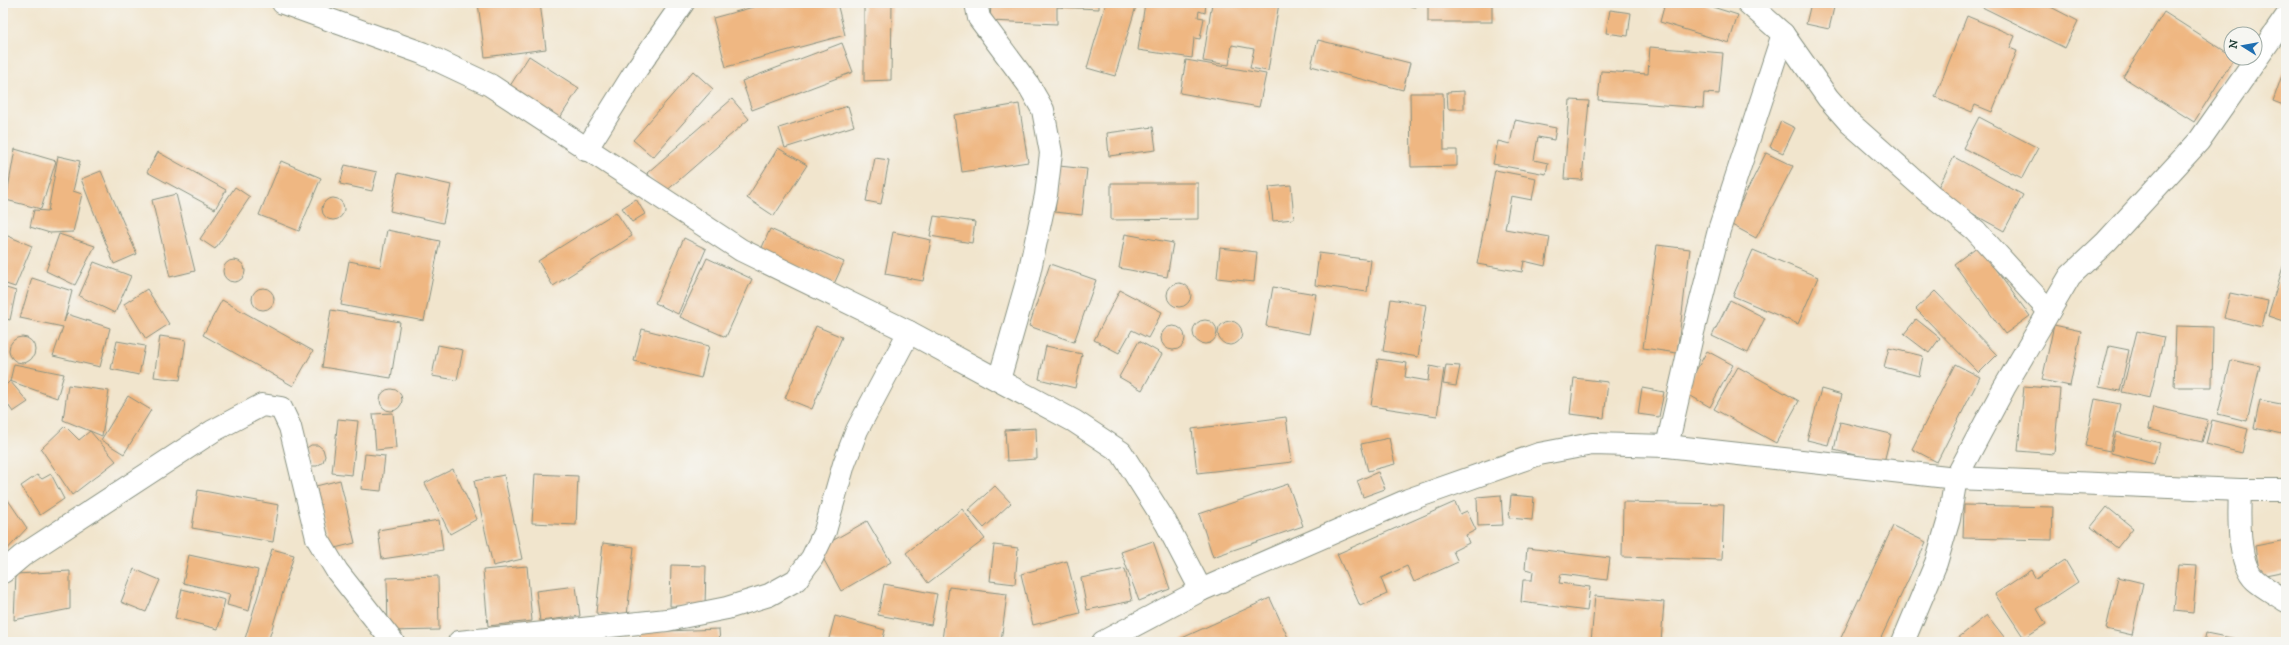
<svg xmlns="http://www.w3.org/2000/svg" width="2289" height="645" viewBox="0 0 2289 645" font-family="'IM FELL DW Pica',serif">
  <style>
    .building { fill: #efb782 }
    .lines { fill: none; stroke-linecap: round; stroke-linejoin: round }
    .minor-casing { stroke: #889180; stroke-width: 24 }
    .minor { stroke: #fff; stroke-width: 22 }
  </style>
  <rect width="100%" height="100%" fill="#f6f6f2"/>
  <filter id="ink" filterUnits="userSpaceOnUse"><feTurbulence type="fractalNoise" baseFrequency=".025" numOctaves="2"/><feDisplacementMap in="SourceGraphic" scale="8" xChannelSelector="R" yChannelSelector="G"/><feConvolveMatrix kernelMatrix="1 2 1 2 8 2 1 2 1" color-interpolation-filters="sRGB"/></filter>
  <filter id="wash" filterUnits="userSpaceOnUse"><feTurbulence type="fractalNoise" baseFrequency=".012" numOctaves="4" result="noise"/><feDisplacementMap in="SourceGraphic" scale="16" xChannelSelector="R" yChannelSelector="G"/><feGaussianBlur stdDeviation="0.9" result="paint"/><feColorMatrix in="noise" values="0 0 0 0 0 0 0 0 0 0 0 0 0 0 0 0 0 1.4 0 .05"/><feComposite in="paint" operator="in"/></filter>
  <g filter="url(#wash)">
    <rect width="100%" height="100%" fill="#f1e5cd"/>
    <g id="blocks">
      <g class="building">
        <polygon points="478,3 540,3 546,49 485,57"/>
        <polygon points="768,3 837,3 845,35 726,67 713,18"/>
        <polygon points="864,3 892,3 891,80 864,81"/>
        <polygon points="991,3 1099,3 1099,9 1057,7 1057,24 990,21"/>
        <polygon points="1106,3 1137,3 1115,76 1087,68"/>
        <polygon points="1145,3 1206,3 1205,13 1199,11 1198,17 1204,18 1200,39 1194,38 1192,58 1138,50"/>
        <polygon points="1212,3 1279,3 1268,71 1250,68 1254,49 1232,45 1229,65 1203,61"/>
        <polygon points="1385,3 1416,3 1416,7"/>
        <rect x="1428" y="3" width="64" height="19"/>
        <polygon points="1665,3 1700,3 1738,15 1729,43 1660,22"/>
        <polygon points="1811,3 1835,3 1829,29 1806,24"/>
        <polygon points="1974,3 2043,3 2078,21 2065,48"/>
        <polygon points="1610,10 1631,13 1628,36 1606,33"/>
        <polygon points="2164,12 2231,55 2231,58 2234,58 2194,122 2123,77"/>
        <polygon points="1967,16 2015,36 2010,48 2017,51 1992,112 1975,105 1972,112 1935,97"/>
        <polygon points="1318,40 1410,63 1403,90 1311,66"/>
        <polygon points="842,43 853,72 752,110 742,81"/>
        <polygon points="1650,47 1723,53 1719,94 1704,93 1703,108 1598,100 1601,71 1648,74"/>
        <polygon points="529,56 579,88 558,121 508,89"/>
        <polygon points="1186,60 1266,74 1259,107 1180,93"/>
        <polygon points="2286,64 2286,106 2273,101"/>
        <polygon points="693,71 713,89 653,157 633,140"/>
        <polygon points="1464,91 1464,109 1448,109 1447,92"/>
        <polygon points="1410,93 1443,93 1444,150 1457,150 1457,166 1411,167"/>
        <polygon points="732,99 749,119 664,193 647,173"/>
        <polygon points="1570,100 1589,101 1582,180 1564,179"/>
        <polygon points="1019,104 1028,162 962,172 954,115"/>
        <polygon points="848,106 854,126 785,148 779,128"/>
        <polygon points="1979,117 2038,148 2022,178 1963,148"/>
        <polygon points="1515,120 1556,128 1554,140 1538,137 1534,160 1548,163 1546,174 1493,164 1498,141 1510,144"/>
        <polygon points="1781,121 1795,128 1783,153 1770,147"/>
        <polygon points="1153,127 1156,150 1109,156 1107,133"/>
        <polygon points="778,148 807,165 774,216 747,198"/>
        <polygon points="15,149 56,161 41,209 6,200"/>
        <polygon points="158,152 226,190 215,209 147,172"/>
        <polygon points="1766,153 1793,166 1756,238 1730,224"/>
        <polygon points="58,156 80,161 73,191 82,194 73,232 50,233 30,227 34,210 48,211"/>
        <polygon points="1954,157 2023,195 2004,231 1935,193"/>
        <polygon points="875,158 889,160 881,204 866,201"/>
        <polygon points="281,161 321,178 299,231 259,215"/>
        <polygon points="345,165 377,172 372,191 340,184"/>
        <polygon points="1059,166 1087,169 1082,215 1055,212"/>
        <polygon points="1495,170 1536,178 1532,200 1511,196 1505,229 1550,237 1545,266 1524,261 1522,272 1477,264"/>
        <polygon points="101,171 137,254 114,264 81,179"/>
        <polygon points="398,173 451,185 443,223 390,211"/>
        <polygon points="1111,183 1198,183 1198,219 1111,220"/>
        <polygon points="1291,185 1294,219 1273,221 1269,187"/>
        <polygon points="235,187 250,197 215,249 200,239"/>
        <polygon points="176,194 195,271 170,277 152,200"/>
        <circle cx="333" cy="209" r="11"/>
        <polygon points="636,199 645,214 632,222 622,208"/>
        <polygon points="616,212 632,236 553,286 538,261"/>
        <polygon points="934,216 975,222 972,243 930,236"/>
        <polygon points="770,229 844,262 834,284 760,252"/>
        <polygon points="387,230 440,241 424,321 341,305 349,261 380,267"/>
        <polygon points="893,232 931,240 923,281 885,274"/>
        <polygon points="3,234 32,246 15,287 3,283"/>
        <polygon points="59,234 95,246 75,285 46,271"/>
        <polygon points="1125,234 1173,243 1167,277 1119,268"/>
        <polygon points="684,238 706,249 678,314 655,303"/>
        <polygon points="1657,245 1690,249 1677,353 1643,348"/>
        <polygon points="1978,246 2030,316 2005,334 1954,264"/>
        <polygon points="1220,248 1257,252 1254,282 1217,278"/>
        <polygon points="1753,250 1818,277 1798,324 1733,296"/>
        <polygon points="1319,253 1371,260 1367,292 1315,285"/>
        <polygon points="2286,257 2286,322 2268,316"/>
        <polygon points="707,258 752,279 726,337 680,317"/>
        <circle cx="234" cy="271" r="11"/>
        <polygon points="94,262 131,276 115,313 79,296"/>
        <polygon points="1050,264 1096,280 1074,342 1029,326"/>
        <polygon points="32,278 72,291 64,322 67,314 110,328 100,367 53,356 63,327 20,318"/>
        <circle cx="1179" cy="295" r="12"/>
        <polygon points="3,287 16,291 10,320 3,318"/>
        <polygon points="1273,287 1316,294 1309,334 1266,326"/>
        <circle cx="263" cy="299" r="11"/>
        <polygon points="147,289 169,324 146,339 124,304"/>
        <polygon points="1120,290 1162,312 1148,338 1132,330 1119,353 1094,340"/>
        <polygon points="1935,291 1997,355 1979,373 1916,309"/>
        <polygon points="2230,293 2268,301 2262,327 2224,318"/>
        <polygon points="1391,299 1426,305 1418,357 1383,351"/>
        <polygon points="222,300 313,351 293,386 203,335"/>
        <polygon points="1730,300 1765,318 1748,353 1712,336"/>
        <polygon points="331,310 400,322 391,378 322,367"/>
        <polygon points="1916,319 1940,338 1929,353 1904,334"/>
        <circle cx="1205" cy="332" r="12"/>
        <circle cx="1230" cy="333" r="12"/>
        <polygon points="2054,325 2081,331 2070,386 2042,380"/>
        <polygon points="816,326 842,337 812,409 785,398"/>
        <polygon points="2176,326 2213,327 2212,387 2174,387"/>
        <circle cx="1173" cy="338" r="12"/>
        <polygon points="642,329 709,346 701,378 634,361"/>
        <polygon points="2137,331 2164,337 2150,398 2122,392"/>
        <polygon points="160,336 186,340 180,380 154,377"/>
        <circle cx="22" cy="350" r="13"/>
        <polygon points="117,341 145,346 139,375 111,369"/>
        <polygon points="1139,341 1162,354 1142,390 1119,377"/>
        <polygon points="438,345 463,350 457,380 432,376"/>
        <polygon points="1046,346 1082,354 1075,388 1039,379"/>
        <polygon points="2109,346 2129,350 2120,391 2099,387"/>
        <polygon points="1889,348 1923,356 1919,376 1884,367"/>
        <polygon points="1707,351 1733,365 1710,407 1684,392"/>
        <polygon points="1378,359 1407,363 1405,377 1428,381 1430,366 1444,369 1437,416 1371,406"/>
        <polygon points="2231,360 2260,366 2247,421 2218,414"/>
        <polygon points="14,364 64,374 57,398 10,381"/>
        <polygon points="1955,364 1980,377 1937,462 1912,449"/>
        <polygon points="1446,365 1460,366 1456,386 1443,384"/>
        <polygon points="1738,367 1799,401 1776,443 1714,409"/>
        <polygon points="1574,378 1608,382 1604,418 1570,414"/>
        <polygon points="10,381 28,402 13,412 3,398 3,388"/>
        <polygon points="68,385 109,391 102,436 90,431 116,461 72,495 41,449 65,426 79,440 90,431 63,420"/>
        <polygon points="2024,386 2060,389 2054,454 2018,451"/>
        <polygon points="1642,388 1664,392 1659,417 1638,414"/>
        <polygon points="1821,389 1842,395 1828,445 1807,440"/>
        <circle cx="391" cy="400" r="11"/>
        <polygon points="128,396 151,410 124,454 101,440"/>
        <polygon points="2095,399 2120,404 2110,451 2085,446"/>
        <polygon points="2260,400 2286,405 2283,434 2254,428"/>
        <polygon points="2153,407 2208,420 2202,442 2148,429"/>
        <polygon points="393,413 396,448 376,450 373,414"/>
        <polygon points="1286,417 1292,462 1197,473 1192,429"/>
        <polygon points="338,419 358,421 352,475 332,473"/>
        <polygon points="2212,420 2248,429 2242,453 2206,444"/>
        <polygon points="1840,422 1891,434 1884,462 1834,450"/>
        <polygon points="1036,428 1037,459 1007,461 1005,430"/>
        <polygon points="2116,432 2160,443 2154,464 2111,453"/>
        <polygon points="1389,438 1395,464 1368,471 1361,444"/>
        <polygon points="311,445 318,445 323,449 325,456 323,462 317,466 310,466 305,449"/>
        <polygon points="365,454 385,456 381,491 361,489"/>
        <polygon points="453,469 477,519 450,534 425,483"/>
        <polygon points="1378,472 1385,489 1363,497 1357,481"/>
        <polygon points="3,473 6,490 3,491"/>
        <polygon points="51,474 64,499 40,515 21,486 37,475 42,479"/>
        <polygon points="535,474 578,476 576,525 532,523"/>
        <polygon points="504,475 522,559 493,566 474,481"/>
        <polygon points="340,480 355,543 331,549 316,486"/>
        <polygon points="1288,484 1303,526 1213,557 1199,514"/>
        <polygon points="995,486 1011,503 984,528 968,510"/>
        <polygon points="198,490 279,505 273,542 192,528"/>
        <polygon points="1501,495 1503,525 1478,526 1477,497"/>
        <polygon points="1511,495 1534,497 1532,520 1509,518"/>
        <polygon points="8,500 27,528 3,554 3,506"/>
        <polygon points="1455,502 1460,514 1467,511 1476,530 1466,535 1469,543 1453,551 1458,562 1414,582 1407,566 1381,578 1387,594 1360,606 1337,554"/>
        <polygon points="1623,502 1724,504 1722,560 1622,557"/>
        <polygon points="1964,505 2053,507 2052,540 1963,538"/>
        <polygon points="2107,507 2133,528 2117,548 2091,527"/>
        <polygon points="962,509 985,539 928,583 906,553"/>
        <polygon points="439,520 443,550 382,559 378,530"/>
        <polygon points="867,521 891,562 841,591 818,549"/>
        <polygon points="1893,526 1926,542 1879,642 1839,642"/>
        <polygon points="2286,540 2286,571 2260,576 2255,546"/>
        <polygon points="1153,541 1170,589 1139,601 1121,552"/>
        <polygon points="603,543 634,547 627,616 596,613"/>
        <polygon points="994,545 1018,548 1015,584 990,581"/>
        <polygon points="1527,548 1610,558 1607,580 1561,574 1559,583 1590,587 1587,611 1521,602 1523,580 1532,580 1533,571 1525,569"/>
        <polygon points="272,549 294,555 268,642 244,642"/>
        <polygon points="189,555 258,570 249,611 227,605 230,594 183,583"/>
        <polygon points="2065,560 2078,582 2037,609 2046,624 2024,638 1995,594 2031,570 2036,579"/>
        <polygon points="1067,561 1080,613 1033,625 1021,574"/>
        <polygon points="671,565 706,566 705,607 670,606"/>
        <polygon points="2178,565 2197,566 2193,613 2174,611"/>
        <polygon points="527,566 532,621 488,626 483,570"/>
        <polygon points="134,569 160,580 146,612 121,602"/>
        <polygon points="1125,569 1132,601 1087,610 1081,578"/>
        <polygon points="70,571 70,609 14,620 16,574"/>
        <polygon points="438,576 439,630 388,631 387,578"/>
        <polygon points="2118,577 2143,583 2132,635 2106,629"/>
        <polygon points="884,584 937,594 931,625 878,615"/>
        <polygon points="576,586 580,616 540,621 536,591"/>
        <polygon points="949,587 1007,594 1001,642 942,640"/>
        <polygon points="182,589 225,600 218,629 175,618"/>
        <polygon points="1595,596 1664,602 1661,642 1591,642"/>
        <polygon points="1270,598 1290,642 1181,642 1180,639"/>
        <polygon points="1987,615 2008,642 1953,642"/>
        <polygon points="835,616 885,630 882,642 828,642"/>
        <polygon points="719,629 720,642 640,642 640,632"/>
        <polygon points="2206,633 2236,639 2235,642 2204,642"/>
      </g>
    </g>
  </g>
  <g filter="url(#ink)">
    <use href="#blocks" fill-opacity="0" stroke="#889180" stroke-width="1"/>
    <g class="lines">
      <defs>
        <g id="minor">
          <polyline points="283,3 422,53 490,85 741,250 909,332 1074,421 1121,452 1166,523 1201,590"/>
          <polyline points="976,3 979,18 1028,84 1043,110 1051,153 1046,195 1028,278 999,380"/>
          <polyline points="1748,3 1783,34 1828,98 1850,123 1930,194 1975,230 2049,311"/>
          <polyline points="586,150 636,70 683,3"/>
          <polyline points="1667,446 1692,336 1719,230 1783,34"/>
          <path d="M2240 490C2239 512 2237 564 2255 580 2264 588 2276 594 2286 601"/>
          <polyline points="3,572 22,556 213,431 262,405 281,408 290,427 317,538 337,571 393,642"/>
          <polyline points="459,642 667,620 727,608 769,595 796,580 812,558 825,531 844,464 857,430 909,332"/>
          <polyline points="1103,642 1201,590 1408,500 1539,454 1592,444 1667,446 1956,478 2240,490 2286,490"/>
          <polyline points="1903,642 1936,563 1949,519 1956,478 2004,388 2070,276 2106,242 2199,141 2286,17"/>
        </g>
      </defs>
      <use href="#minor" class="minor-casing"/>
      <use href="#minor" class="minor"/>
    </g>
  </g>
  <rect width="2289" height="645" fill="none" stroke="#f6f6f2" stroke-width="16"/>
  <g transform="translate(2243 46) rotate(281)"><circle r="19" fill="#f6f6f2" stroke="#a0aca6"/>
  <path d="M0-3L7 15L0 10L-7 15Z" fill="#1f6fb2"/>
  <text y="-6" font-size="11" font-weight="bold" text-anchor="middle" fill="#1f3d34">N</text>
  </g>
</svg>
